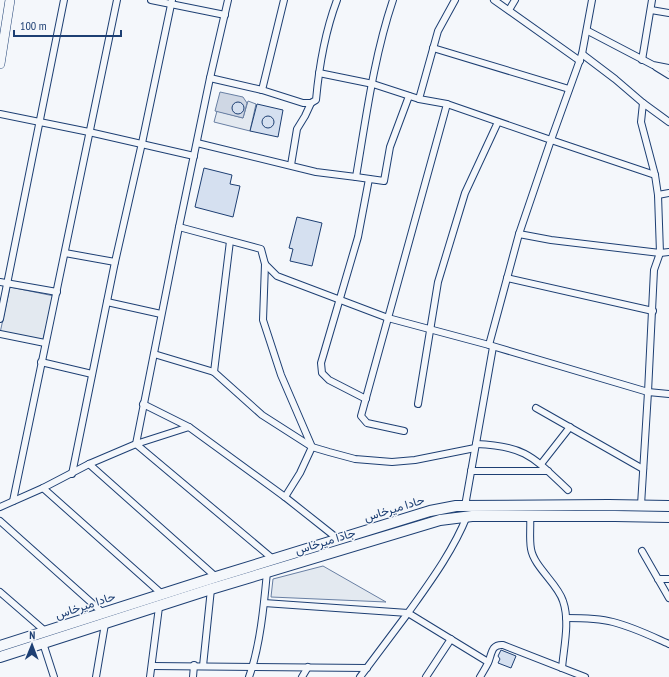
<svg xmlns="http://www.w3.org/2000/svg" width="669" height="677" viewBox="0 0 669 677" font-family="'PT Sans Narrow',Vazirmatn,sans-serif">
  <style>
    .green { fill: #e3e9f0; stroke: #687fa3 }
    .water { fill: #cfd7e4; stroke: #687fa3 }
    .building { fill: #d5e0f0; stroke: #1d3f73 }
    .lines { fill: none; stroke-linecap: round; stroke-linejoin: round }
    .minor-casing { stroke: #1d3f73; stroke-width: 8 }
    .secondary-casing { stroke: #1d3f73; stroke-width: 10 }
    .primary-casing { stroke: #1d3f73; stroke-width: 12 }
    .minor { stroke: #f4f7fb; stroke-width: 6 }
    .secondary { stroke: #f4f7fb; stroke-width: 9 }
    .primary { stroke: #f4f7fb; stroke-width: 10 }
    .labels { text-anchor: middle; dominant-baseline: central; stroke-width: 3; stroke-linejoin: round; paint-order: stroke }
    .street-label { font-size: 12px; fill: #1d3f73; stroke: #f4f7fb }
  </style>
  <rect width="100%" height="100%" fill="#f4f7fb"/>
  <g class="green">
    <polygon points="248,101 256,104 250,131 214,122 217,111 243,118"/>
    <polygon points="10,287 54,296 42,343 0,333"/>
    <polygon points="323,566 386,602 271,597 273,579"/>
  </g>
  <polygon class="water" points="220,92 243,97 247,103 243,118 215,111"/>
  <g class="building">
    <circle cx="238" cy="108" r="6"/>
    <polygon points="257,104 283,110 278,137 250,131"/>
    <circle cx="268" cy="122" r="6"/>
    <polygon points="204,168 232,175 230,184 240,186 233,217 195,207"/>
    <polygon points="297,217 322,223 312,266 290,261 293,249 289,248"/>
    <polygon points="501,650 516,656 511,668 498,663 500,659 498,656"/>
  </g>
  <g class="lines">
    <defs>
      <g id="minor">
        <polyline points="151,0 225,15"/>
        <polyline points="228,0 210,78 179,227 136,444 273,559"/>
        <polyline points="494,0 580,61"/>
        <polyline points="592,0 582,54 551,140 655,175"/>
        <polyline points="509,10 515,0"/>
        <polyline points="651,10 669,13"/>
        <polyline points="588,31 653,65 669,68"/>
        <polyline points="433,48 569,89"/>
        <polyline points="582,54 615,79 643,103"/>
        <polyline points="642,60 652,0"/>
        <polyline points="656,67 669,75"/>
        <polyline points="319,73 373,84 419,99 447,104 551,140 519,234 489,345"/>
        <path d="M210 78 262 90 303 103H311L316 100C319 67 325 32 337 0"/>
        <polyline points="262,90 284,0"/>
        <polyline points="419,99 438,31 455,0"/>
        <polyline points="0,114 89,132 194,156"/>
        <polyline points="197,143 316,172 356,177 384,181 390,147 409,96"/>
        <polyline points="291,165 297,129 305,116 311,103"/>
        <path d="M356 177C366 118 374 56 393 0"/>
        <polyline points="658,195 669,193"/>
        <polyline points="179,227 261,249 265,264 277,276 388,318 489,345 648,392 669,394"/>
        <polyline points="519,234 551,240 660,253 669,252"/>
        <polyline points="65,253 115,262"/>
        <polyline points="265,264 263,320 281,375 312,447 300,473 285,497"/>
        <polyline points="507,278 653,311"/>
        <polyline points="0,282 57,292"/>
        <polyline points="107,302 161,314"/>
        <polyline points="0,319 64,0"/>
        <polyline points="0,334 45,343"/>
        <polyline points="154,354 214,372 262,415 312,447 329,452 355,459 392,462 415,460 475,448"/>
        <polyline points="41,362 92,374"/>
        <polyline points="214,372 230,241"/>
        <polyline points="366,399 329,380 322,373 321,363 358,237 369,179"/>
        <polyline points="143,404 189,427"/>
        <polyline points="418,404 438,282 465,193 498,122"/>
        <polyline points="536,408 643,469"/>
        <polyline points="404,431 367,423 361,416 447,104"/>
        <path d="M476 444C526 446 533 457 568 490"/>
        <polyline points="89,464 216,577"/>
        <polyline points="541,464 570,427"/>
        <polyline points="471,471 548,471"/>
        <polyline points="72,474 115,262 142,143 172,0"/>
        <polyline points="43,488 162,594"/>
        <polyline points="13,501 117,0"/>
        <polyline points="641,505 648,392 654,270 660,253 658,195 655,175 641,122 643,103 669,122"/>
        <polyline points="465,506 493,347"/>
        <polyline points="0,507 43,488 89,464 136,444 189,427 285,497 338,539"/>
        <path d="M530 515C531 526 529 538 531 549 534 567 558 584 563 601 570 621 564 646 562 668"/>
        <path d="M467 516C453 551 430 582 408 613L488 662"/>
        <polyline points="0,521 103,613"/>
        <polyline points="642,551 669,598"/>
        <polyline points="658,579 669,579"/>
        <polyline points="0,592 45,631"/>
        <polyline points="264,603 408,613 360,677"/>
        <path d="M566 618C582 618 598 618 613 622 633 627 651 636 669 644"/>
        <polyline points="43,643 54,677"/>
        <polyline points="152,666 367,668"/>
        <polyline points="203,666 211,589"/>
        <polyline points="96,677 105,624"/>
        <polyline points="150,677 159,607"/>
        <polyline points="193,677 194,665"/>
        <path d="M249 677C260 647 264 605 267 572"/>
        <polyline points="302,677 308,667"/>
        <polyline points="426,677 451,639"/>
        <path d="M480 677C483 672 486 667 488 663 492 654 491 644 503 645L585 677"/>
      </g>
      <polyline id="secondary" points="0,64 10,0"/>
      <g id="primary">
        <polyline points="0,646 216,577 430,511 456,506 609,505 669,506"/>
        <polyline points="0,657 211,589 440,520 472,516 615,516 669,517"/>
      </g>
    </defs>
    <use href="#minor" class="minor-casing"/>
    <use href="#secondary" class="secondary-casing"/>
    <use href="#primary" class="primary-casing"/>
    <use href="#minor" class="minor"/>
    <use href="#secondary" class="secondary"/>
    <use href="#primary" class="primary"/>
  </g>
  <g class="labels">
    <g class="street-label">
      <text transform="translate(394 508) rotate(-17)">حادا ميرخاس</text>
      <text transform="translate(325 541) rotate(-17)">جادا ميرخاس</text>
      <text transform="translate(85 605) rotate(-18)">حادا ميرخاس</text>
    </g>
  </g>
  <g transform="translate(32 645) rotate(1)" stroke="#f4f7fb" stroke-width="3" paint-order="stroke">
  <path d="M0-3L7 15L0 10L-7 15Z" fill="#1d3f73"/>
  <text y="-6" font-size="11" font-weight="bold" text-anchor="middle" fill="#1d3f73">N</text>
  </g>
  <path d="M14 30v6h107v-6" fill="none" stroke="#1d3f73" stroke-width="2"/>
  <text x="20" y="30" font-size="12" fill="#1d3f73" stroke="#f4f7fb" stroke-width="3" paint-order="stroke">100 m</text>
</svg>
